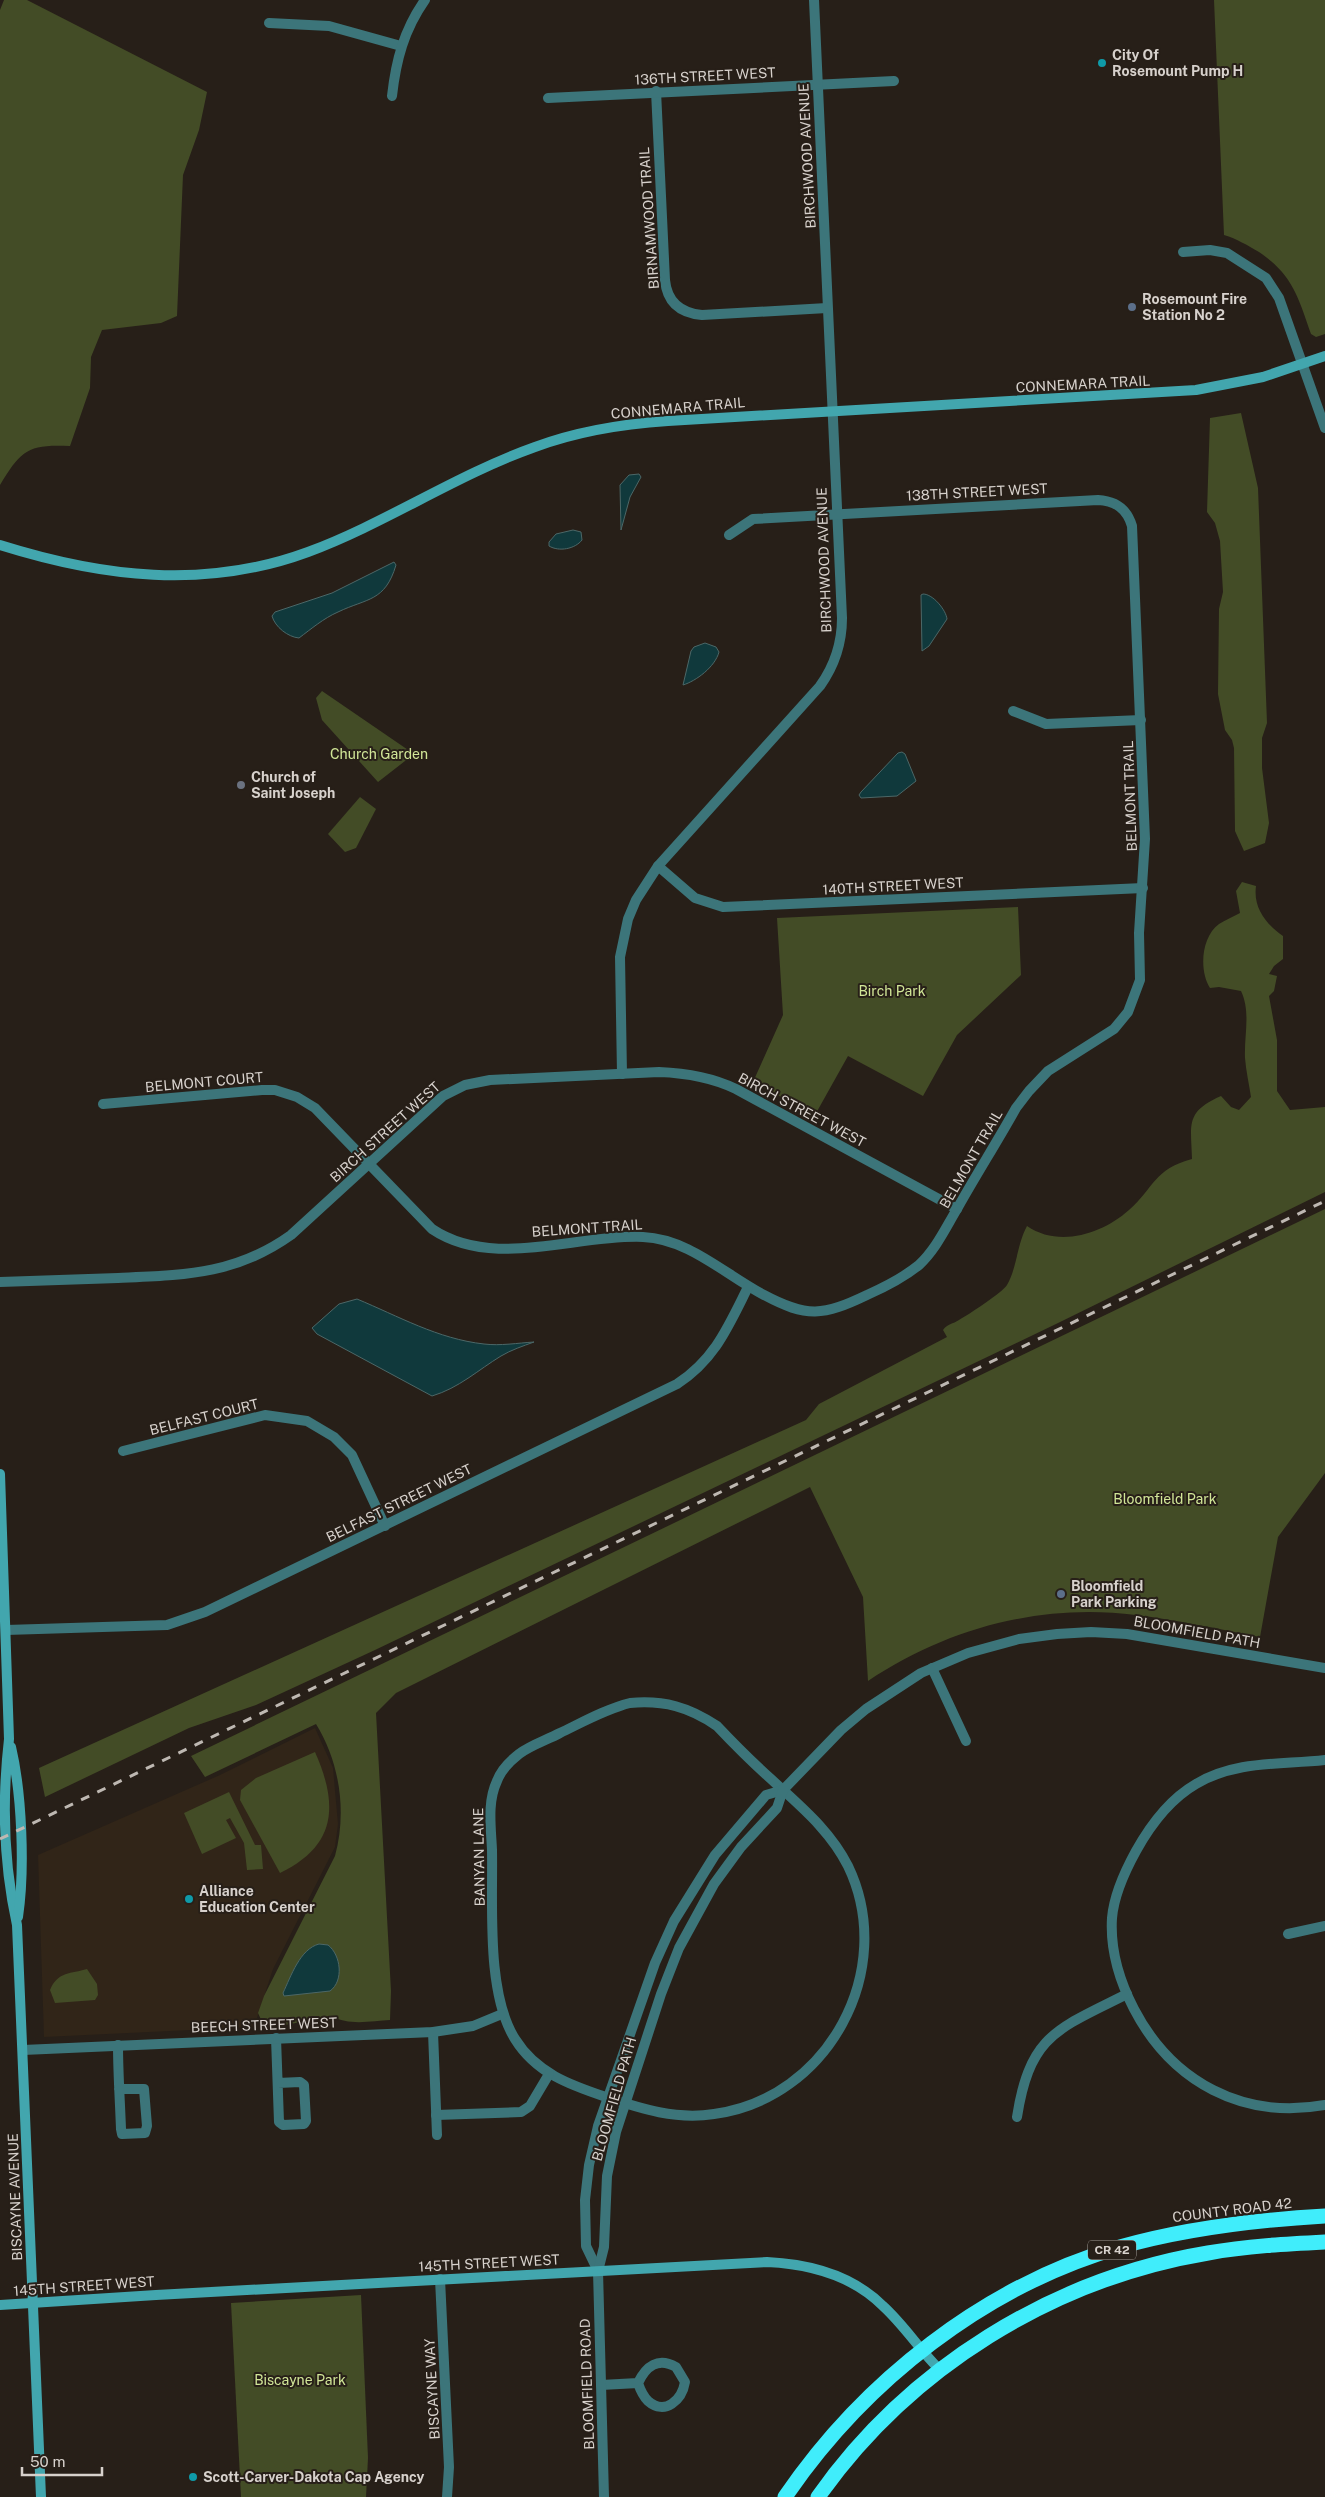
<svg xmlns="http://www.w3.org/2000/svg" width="1325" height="2497" viewBox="0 0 1325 2497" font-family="'Public Sans',sans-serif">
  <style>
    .built { fill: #312518 }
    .green { fill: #434c26 }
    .water { fill: #10393c; stroke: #4c6767 }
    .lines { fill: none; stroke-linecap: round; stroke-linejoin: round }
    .street { stroke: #3c757a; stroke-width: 10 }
    .secondary { stroke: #42a6ae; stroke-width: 10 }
    .highway { stroke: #40edfb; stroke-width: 15 }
    .rail { stroke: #beb8b2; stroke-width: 3; stroke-dasharray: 9 9; stroke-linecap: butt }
    .culture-dot { fill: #0f9aa8; stroke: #271f18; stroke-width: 2 }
    .service-dot { fill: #5c6f8a; stroke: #271f18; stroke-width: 2 }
    .worship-dot { fill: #6b7280; stroke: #271f18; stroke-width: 2 }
    .labels { text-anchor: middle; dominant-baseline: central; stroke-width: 4; stroke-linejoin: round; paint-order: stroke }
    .shield { fill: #271f18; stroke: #a29c96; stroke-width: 1 }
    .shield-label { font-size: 12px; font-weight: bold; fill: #d7d1cc }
    .poi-label { font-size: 14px; font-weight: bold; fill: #d7d1cc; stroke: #271f18; text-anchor: start }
    .street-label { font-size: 14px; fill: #d7d1cc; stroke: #271f18 }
    .park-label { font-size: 14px; fill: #d1e697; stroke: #271f18 }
  </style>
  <rect width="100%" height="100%" fill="#271f18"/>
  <polygon class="built" points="315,1728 333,1768 338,1824 335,1847 273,1969 254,2027 44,2037 38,1855 220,1775"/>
  <g class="green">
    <path d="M4 0H27L207 92 199 130 183 175 177 316 161 323 102 330 91 357 90 388 70 446C28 444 21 450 0 485V10Z"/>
    <path d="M1214 0H1325V334L1316 337 1311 334C1298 297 1293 275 1259 252 1247 245 1237 239 1224 235Z"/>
    <polygon points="1241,413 1258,488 1267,723 1262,738 1262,768 1269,823 1265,843 1244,851 1235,831 1234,748 1232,740 1225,730 1218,694 1219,609 1223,592 1220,541 1215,523 1207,512 1210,418"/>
    <polygon points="322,691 414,754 378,782 322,720 316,698"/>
    <polygon points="360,797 376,809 356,848 345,852 328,834"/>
    <path d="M1242 882 1256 886C1253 908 1266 924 1283 936V959L1274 966 1269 974 1277 976 1274 991 1269 996 1277 1040V1091L1290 1110 1325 1107V1192L1056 1324 375 1650 256 1705 189 1728 45 1797 39 1768 806 1420 819 1404 947 1337 943 1330C947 1324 953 1324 959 1320 968 1315 1003 1292 1007 1285 1017 1268 1017 1244 1027 1226 1059 1248 1102 1234 1129 1210 1154 1188 1154 1169 1192 1159 1191 1124 1185 1112 1221 1096L1231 1107 1239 1110 1251 1097C1249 1084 1246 1071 1245 1058 1244 1035 1251 1012 1241 991L1219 987 1210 988C1199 971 1201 937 1219 924 1225 920 1233 917 1240 913L1236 891Z"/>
    <polygon points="1018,907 1021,975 957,1035 923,1096 848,1056 815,1115 753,1082 783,1015 777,918"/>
    <path d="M1325 1209V1473L1278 1537 1260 1637C1219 1629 1177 1620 1136 1615 1041 1603 947 1628 868 1681L863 1597 810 1487 396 1693 376 1713 391 1991 390 2020C372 2021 348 2026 332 2016L280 2026 273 2023 264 2026 258 2013 264 1996 335 1856C347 1812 340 1763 316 1724L205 1777 191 1756Z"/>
    <path d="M315 1752C339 1806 336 1846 280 1873L240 1800 241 1790 256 1778Z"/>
    <polygon points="229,1792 255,1845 261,1845 263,1869 247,1870 244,1843 230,1818 226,1820 236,1838 202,1854 184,1813"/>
    <path d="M87 1969 97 1984 98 1995 95 2000 55 2003 50 1990C58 1971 71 1974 87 1969Z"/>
    <polygon points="361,2295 368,2458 366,2497 241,2497 231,2303"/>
  </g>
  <g class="water">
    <polygon points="639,474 641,477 630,497 621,530 620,485 629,475"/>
    <path d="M573 530 581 532 582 540C575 549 559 552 549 546V542L556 534Z"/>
    <path d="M394 562 396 565C385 602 367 598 338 612 324 618 311 629 299 638 288 637 275 627 272 616L275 612 332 593Z"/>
    <path d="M923 594C933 594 946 610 947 619L929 646 922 651 921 595Z"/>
    <path d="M705 643 716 647 719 652C715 667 696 681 683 685L691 651 694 647Z"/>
    <polygon points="902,752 905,754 916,781 897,796 861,798 859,795 861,792 898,753"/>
    <path d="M357 1299C398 1316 438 1339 484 1344 500 1346 518 1343 534 1342 523 1346 511 1350 501 1356 478 1370 459 1388 432 1396L317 1334 312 1328 339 1304Z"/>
    <path d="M319 1944 328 1945C341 1955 344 1981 330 1991L284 1996 283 1993C291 1976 300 1949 319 1944Z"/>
  </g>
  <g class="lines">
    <g class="street">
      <polyline points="269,23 329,26 401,46"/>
      <path d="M656 91 665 280C667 302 680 313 702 315L827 308"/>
      <path d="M392 96C396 60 404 30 425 0"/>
      <polyline points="548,98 894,81"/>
      <polyline points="1183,252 1210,250 1227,253 1266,278 1279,298 1325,428"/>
      <polyline points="1013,711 1046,724 1141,720"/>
      <polyline points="658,866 695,898 723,907 1143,888"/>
      <path d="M622 1074 620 957 628 919 636 900 658 866 820 686C835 665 842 644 842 618L814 0"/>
      <path d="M103 1104 262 1090H275L297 1097 315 1108 432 1229C493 1270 575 1234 643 1237 689 1239 724 1274 764 1295 807 1318 823 1316 867 1295 885 1287 903 1278 919 1265 936 1249 945 1229 957 1209 976 1175 997 1142 1016 1108L1029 1091 1048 1071 1114 1029 1128 1012 1140 980 1139 933 1145 839 1132 526C1127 509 1116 501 1098 500L753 519 729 535"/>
      <path d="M0 1282C39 1281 79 1279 118 1278 184 1275 235 1275 291 1235L443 1096 465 1085 490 1080 659 1072C686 1073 711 1077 736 1089L957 1209"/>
      <polyline points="123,1451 265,1415 307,1421 334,1437 352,1455 385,1526"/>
      <path d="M6 1630 167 1625 205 1612 677 1384C715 1359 728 1327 748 1287"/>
      <polyline points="932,1668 966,1741"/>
      <path d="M630 1703C664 1700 689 1707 717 1726 734 1744 752 1762 771 1779 800 1806 830 1830 848 1866 898 1970 828 2099 714 2114 676 2120 642 2109 606 2097 570 2085 536 2073 515 2039 486 1993 493 1905 492 1850 491 1827 487 1802 497 1781 501 1770 510 1761 519 1754 531 1745 547 1740 560 1733 583 1722 606 1709 630 1703Z"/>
      <path d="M1325 1760C1281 1765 1236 1760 1196 1784 1170 1799 1151 1824 1136 1851 1125 1871 1114 1894 1112 1918 1110 1950 1119 1980 1134 2009 1172 2082 1243 2120 1325 2105"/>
      <polyline points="1288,1934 1325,1926"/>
      <polyline points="433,2032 437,2135"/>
      <polyline points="276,2038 279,2122 283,2125 304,2124 306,2121 304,2085 300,2082 278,2083"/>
      <path d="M118 2045C118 2073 120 2101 121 2129L122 2134 145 2133 147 2126 144 2089H119"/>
      <polyline points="23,2050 433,2032 473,2026 502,2014"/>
      <polyline points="436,2115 521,2112 530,2106 549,2074"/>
      <path d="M1017 2117C1030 2034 1058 2029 1127 1994"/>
      <polyline points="598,2271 586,2246 585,2200 589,2165 598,2126 655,1963 674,1921 715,1855 766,1795 783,1790"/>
      <polyline points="440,2279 449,2467 447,2497"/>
      <path d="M601 2385 638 2383C640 2389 643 2396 648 2401 665 2416 682 2400 685 2382L676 2367C658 2357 646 2366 638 2383"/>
      <polyline points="604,2497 598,2271 604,2247 607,2176 616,2132 661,1994 679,1948 714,1884 741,1847 777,1808 783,1790 841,1730 866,1709 921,1673 968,1653 1019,1639 1057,1634 1091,1632 1127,1634 1325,1668"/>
    </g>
    <g class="secondary">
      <path d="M0 545C102 577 205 590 308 552 386 523 456 475 535 447 578 431 622 424 668 421L1196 390 1263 377 1325 356"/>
      <path d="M0 1474 9 1739C2 1800 4 1866 17 1925L41 2497"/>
      <path d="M11 1747C22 1794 25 1869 18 1917"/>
      <path d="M0 2305 156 2295 767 2262C809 2264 852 2275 883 2306 904 2325 919 2349 939 2369"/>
    </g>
    <g class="highway">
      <path d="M785 2497C864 2381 985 2286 1120 2247 1187 2228 1256 2220 1325 2216"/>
      <path d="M818 2497C909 2368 1052 2279 1208 2253 1247 2246 1286 2244 1325 2242"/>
    </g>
    <polyline class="rail" points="0,1839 1325,1201"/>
  </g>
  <g class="culture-dot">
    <circle cx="1102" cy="63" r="5"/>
    <circle cx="189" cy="1899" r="5"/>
    <circle cx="193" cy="2477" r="5"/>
  </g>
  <g class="service-dot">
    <circle cx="1132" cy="307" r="5"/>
    <circle cx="1061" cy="1594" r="5"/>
  </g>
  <circle class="worship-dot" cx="241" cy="785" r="5"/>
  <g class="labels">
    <rect class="shield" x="1088" y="2240.5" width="48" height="19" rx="4"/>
    <g class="shield-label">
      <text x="1112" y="2250">CR 42</text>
    </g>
    <g class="poi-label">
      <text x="1112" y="55">City Of<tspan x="1112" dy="16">Rosemount Pump H</tspan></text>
      <text x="1142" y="299">Rosemount Fire<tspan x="1142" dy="16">Station No 2</tspan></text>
      <text x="251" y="777">Church of<tspan x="251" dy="16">Saint Joseph</tspan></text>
      <text x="1071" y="1586">Bloomfield<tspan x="1071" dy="16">Park Parking</tspan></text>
      <text x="199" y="1891">Alliance<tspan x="199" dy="16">Education Center</tspan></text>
      <text x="203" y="2477">Scott-Carver-Dakota Cap Agency</text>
    </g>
    <g class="street-label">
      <text transform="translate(705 76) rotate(-3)">136TH STREET WEST</text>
      <text transform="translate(807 156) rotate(-93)">BIRCHWOOD AVENUE</text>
      <text transform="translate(649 218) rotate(-94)">BIRNAMWOOD TRAIL</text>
      <text transform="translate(1083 384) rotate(-3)">CONNEMARA TRAIL</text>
      <text transform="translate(678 408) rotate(-5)">CONNEMARA TRAIL</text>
      <text transform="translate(977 492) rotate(-3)">138TH STREET WEST</text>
      <text transform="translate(824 560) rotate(-92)">BIRCHWOOD AVENUE</text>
      <text transform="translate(1130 796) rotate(-92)">BELMONT TRAIL</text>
      <text transform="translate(893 886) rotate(-3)">140TH STREET WEST</text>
      <text transform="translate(204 1082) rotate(-5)">BELMONT COURT</text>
      <text transform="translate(802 1110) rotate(28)">BIRCH STREET WEST</text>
      <text transform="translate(385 1132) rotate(-42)">BIRCH STREET WEST</text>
      <text transform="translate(971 1159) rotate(-60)">BELMONT TRAIL</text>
      <text transform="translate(587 1228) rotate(-4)">BELMONT TRAIL</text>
      <text transform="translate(204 1417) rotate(-14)">BELFAST COURT</text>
      <text transform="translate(399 1503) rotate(-26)">BELFAST STREET WEST</text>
      <text transform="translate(1197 1632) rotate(10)">BLOOMFIELD PATH</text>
      <text transform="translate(479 1857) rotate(-91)">BANYAN LANE</text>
      <text transform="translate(264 2025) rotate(-2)">BEECH STREET WEST</text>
      <text transform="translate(614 2099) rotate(-74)">BLOOMFIELD PATH</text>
      <text transform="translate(15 2197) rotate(-92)">BISCAYNE AVENUE</text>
      <text transform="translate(1232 2210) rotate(-7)">COUNTY ROAD 42</text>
      <text transform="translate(489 2263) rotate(-3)">145TH STREET WEST</text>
      <text transform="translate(84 2286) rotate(-4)">145TH STREET WEST</text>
      <text transform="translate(587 2384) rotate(-92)">BLOOMFIELD ROAD</text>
      <text transform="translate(432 2389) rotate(-93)">BISCAYNE WAY</text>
    </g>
    <g class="park-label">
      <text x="379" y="754">Church Garden</text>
      <text x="892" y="991">Birch Park</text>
      <text x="1165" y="1499">Bloomfield Park</text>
      <text x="300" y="2380">Biscayne Park</text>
    </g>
  </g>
  <path d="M22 2467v8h80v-8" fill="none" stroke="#d7d1cc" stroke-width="2.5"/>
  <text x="30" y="2467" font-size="15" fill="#d7d1cc" stroke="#271f18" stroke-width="4" paint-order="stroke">50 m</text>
</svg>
